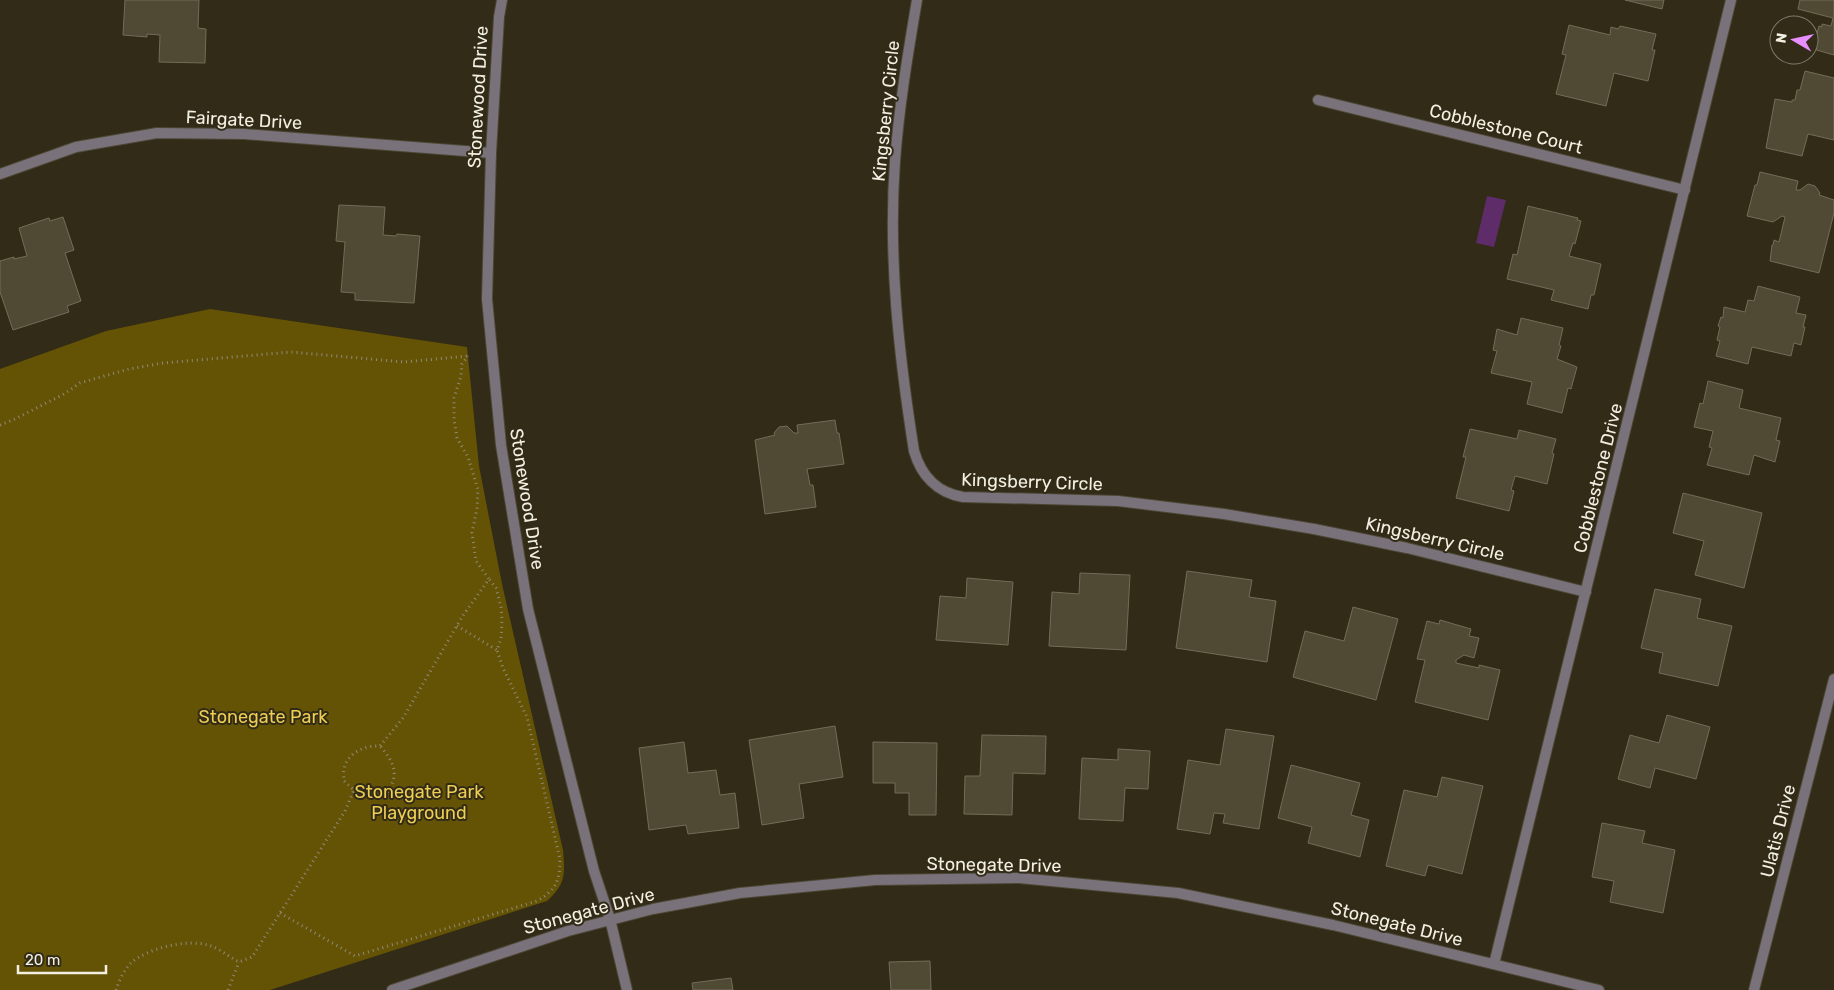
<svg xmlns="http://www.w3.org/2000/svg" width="1834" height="990" viewBox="0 0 1834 990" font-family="Rubik,sans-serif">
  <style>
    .green { fill: #655305 }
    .water { fill: #5d2c69 }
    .building { fill: #504a35; stroke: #736d57 }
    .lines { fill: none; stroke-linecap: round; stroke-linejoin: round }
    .minor-casing { stroke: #4c4734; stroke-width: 12 }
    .tertiary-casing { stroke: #4c4734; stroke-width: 12 }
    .path { stroke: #8e8a79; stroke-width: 3; stroke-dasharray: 1 4; stroke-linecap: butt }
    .minor { stroke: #79727b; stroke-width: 10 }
    .tertiary { stroke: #79727b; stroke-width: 10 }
    .labels { text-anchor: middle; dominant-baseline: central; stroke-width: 4; stroke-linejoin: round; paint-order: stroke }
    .street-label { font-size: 18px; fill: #f3f0e3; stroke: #312b17 }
    .park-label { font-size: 18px; fill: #edcd53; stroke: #312b17 }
  </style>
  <rect width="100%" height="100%" fill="#312b17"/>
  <path class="green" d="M210 309 467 347 479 466 502 584 563 850C565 875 566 883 547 901L270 990H0V369L106 331Z"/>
  <polygon class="water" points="1487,196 1506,200 1494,247 1476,243"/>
  <g class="building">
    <polygon points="125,0 199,0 198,28 206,29 205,63 159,62 160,35 147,34 147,37 123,35"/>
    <polygon points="1625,0 1664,0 1662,9"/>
    <polygon points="1800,0 1834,0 1834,55 1813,49 1819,26 1822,27 1822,24 1831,26 1833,18 1798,9"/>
    <polygon points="1569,25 1610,35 1611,27 1618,29 1620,26 1656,34 1652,50 1655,50 1648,81 1614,73 1606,106 1556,94 1566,55 1562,54"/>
    <polygon points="1805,71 1834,78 1834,140 1808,134 1802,156 1766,148 1775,99 1792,102 1792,100 1795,100 1797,90 1800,90"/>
    <polygon points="1760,172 1798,181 1796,190 1800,190 1808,184 1815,186 1820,193 1819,195 1834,200 1834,213 1819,273 1770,261 1772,245 1773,245 1774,240 1779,242 1785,217 1782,216 1773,222 1747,216 1755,185 1757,185"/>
    <polygon points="339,205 385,207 383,235 396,236 397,234 420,236 414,303 355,300 355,293 341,292 345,242 336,241"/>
    <polygon points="1528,206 1578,218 1577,220 1581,221 1575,244 1573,243 1569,256 1601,264 1594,295 1591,295 1588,309 1551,300 1554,290 1507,279 1513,254 1517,255"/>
    <polygon points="63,217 74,250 65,253 81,301 67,306 69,312 13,330 0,292 0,261 14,257 14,259 27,256 19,228 49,218 50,221"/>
    <polygon points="1758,286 1800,297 1796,313 1806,315 1803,327 1805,327 1801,345 1794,343 1791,356 1752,347 1748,364 1716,356 1720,341 1717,340 1720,327 1718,326 1721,317 1723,318 1724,307 1745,312 1748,300 1754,301"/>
    <polygon points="1521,318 1563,328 1559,345 1561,346 1557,359 1577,367 1571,389 1568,388 1562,413 1527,404 1532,382 1491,373 1497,351 1493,350 1497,329 1517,335"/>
    <polygon points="1708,381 1743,390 1739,408 1781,418 1776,440 1780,441 1775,462 1754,455 1749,475 1707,465 1712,448 1709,447 1713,431 1694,427 1700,403 1703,404"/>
    <polygon points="835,420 837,433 839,433 844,464 807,469 810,485 813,485 816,507 765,514 755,440 775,435 774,433 779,427 787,426 794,433 798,433 797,425"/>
    <polygon points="1470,429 1517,439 1519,430 1556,439 1552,453 1554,454 1547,484 1515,476 1511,490 1514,491 1509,511 1456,498 1466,457 1463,457"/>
    <polygon points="1683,493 1762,513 1744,588 1695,575 1704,541 1673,533"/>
    <polygon points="1187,571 1252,580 1249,597 1276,601 1267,662 1176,648"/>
    <polygon points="1080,573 1130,575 1126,650 1049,646 1052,592 1079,594"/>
    <polygon points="967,578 1013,582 1008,645 936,640 940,596 966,598"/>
    <polygon points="1655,589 1701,599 1697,618 1732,626 1718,686 1659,673 1663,653 1641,648"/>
    <polygon points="1353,607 1398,619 1376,700 1293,677 1305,631 1344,641"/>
    <polygon points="1440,620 1471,629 1469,636 1479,638 1474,658 1464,655 1456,660 1456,663 1479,668 1479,665 1500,670 1488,720 1415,702 1425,660 1417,659 1427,621 1439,624"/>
    <polygon points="1667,715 1710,727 1696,779 1655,768 1650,788 1618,779 1630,735 1659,743"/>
    <polygon points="835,726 843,777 799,784 804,818 762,825 749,740"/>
    <polygon points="1226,729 1274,736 1259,829 1223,823 1225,814 1214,813 1210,834 1177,829 1188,760 1220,765"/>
    <polygon points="982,735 1046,736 1045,774 1013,773 1012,815 964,814 965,776 980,776"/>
    <polygon points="684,742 688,773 716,770 720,795 735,793 739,828 688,834 686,825 649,830 639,748"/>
    <polygon points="873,742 937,743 936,815 909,815 909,793 895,793 895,783 873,783"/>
    <polygon points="1118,749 1150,751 1148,789 1125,788 1123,821 1079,819 1082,758 1118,760"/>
    <polygon points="1291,765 1360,783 1351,815 1369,820 1360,857 1308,843 1312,827 1278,818"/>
    <polygon points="1442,777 1483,786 1462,874 1428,865 1425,876 1386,866 1404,790 1437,797"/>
    <polygon points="1602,823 1645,831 1642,843 1675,850 1663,913 1610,902 1614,881 1592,877"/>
    <polygon points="930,961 931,990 891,990 889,962"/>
    <polygon points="731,978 733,990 693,990 692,983"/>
  </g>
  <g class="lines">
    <defs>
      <g id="minor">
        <polyline points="502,0 499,17 491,153 487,299 501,445 528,609 594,871 610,919 627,990"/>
        <path d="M917 0C908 53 899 107 895 161 888 258 899 356 914 451 921 475 937 493 963 497L1118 501 1224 514 1314 529 1407 548 1586 592"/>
        <polyline points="1318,100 1685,190"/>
        <polyline points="0,174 76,147 157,133 244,134 491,153"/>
        <polyline points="1494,964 1731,0"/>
        <polyline points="392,990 568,931 653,909 740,893 875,880 1019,878 1178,893 1333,925 1599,990"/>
      </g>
      <polyline id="tertiary" points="1754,990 1834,679"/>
    </defs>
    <use href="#minor" class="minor-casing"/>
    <use href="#tertiary" class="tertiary-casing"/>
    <g class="path">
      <polyline points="0,425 15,419 64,394 80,383 129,369 163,363 291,352 404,362 468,356"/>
      <polyline points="457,626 497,650"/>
      <path d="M354 790C366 797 374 797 387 793 400 774 394 762 380 746"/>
      <path d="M280 913 355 956 537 901C556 890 560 881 560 859L527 717 503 668 497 650 501 639 502 620 501 607 496 588 489 579"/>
      <path d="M116 990C119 981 124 970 131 963 148 948 186 939 208 945 219 948 229 957 239 962L252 957 345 811 354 790 344 781C344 777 343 772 344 769 347 753 365 745 380 746L403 718 462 617 489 579 476 561 472 533 477 508 478 490 468 457 457 438 454 419V398L461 376 462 364 468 356"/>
      <polyline points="228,990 239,962"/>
    </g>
    <use href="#minor" class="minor"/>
    <use href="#tertiary" class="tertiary"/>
  </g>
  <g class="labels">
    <g class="street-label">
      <text transform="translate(478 97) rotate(-87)">Stonewood Drive</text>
      <text transform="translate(886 111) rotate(-84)">Kingsberry Circle</text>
      <text transform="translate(244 120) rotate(3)">Fairgate Drive</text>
      <text transform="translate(1506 129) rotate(14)">Cobblestone Court</text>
      <text transform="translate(1598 478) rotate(-76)">Cobblestone Drive</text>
      <text transform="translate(1032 482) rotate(2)">Kingsberry Circle</text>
      <text transform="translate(527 499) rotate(81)">Stonewood Drive</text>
      <text transform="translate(1435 539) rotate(13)">Kingsberry Circle</text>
      <text transform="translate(1778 831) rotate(-76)">Ulatis Drive</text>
      <text transform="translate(994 865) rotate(1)">Stonegate Drive</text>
      <text transform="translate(589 911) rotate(-15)">Stonegate Drive</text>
      <text transform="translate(1397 924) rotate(14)">Stonegate Drive</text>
    </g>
    <g class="park-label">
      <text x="263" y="717">Stonegate Park</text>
      <text x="419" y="792">Stonegate Park<tspan x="419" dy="21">Playground</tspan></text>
    </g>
  </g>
  <g transform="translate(1794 40) rotate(279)"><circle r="24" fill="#312b17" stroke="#7f7a69"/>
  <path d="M0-4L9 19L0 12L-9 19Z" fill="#e88eff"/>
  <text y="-8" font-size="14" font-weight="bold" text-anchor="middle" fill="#f3f0e3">N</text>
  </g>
  <path d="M18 965v8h88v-8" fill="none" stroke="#f3f0e3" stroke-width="2.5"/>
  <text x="25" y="965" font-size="15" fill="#f3f0e3" stroke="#312b17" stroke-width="4" paint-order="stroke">20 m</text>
</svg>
